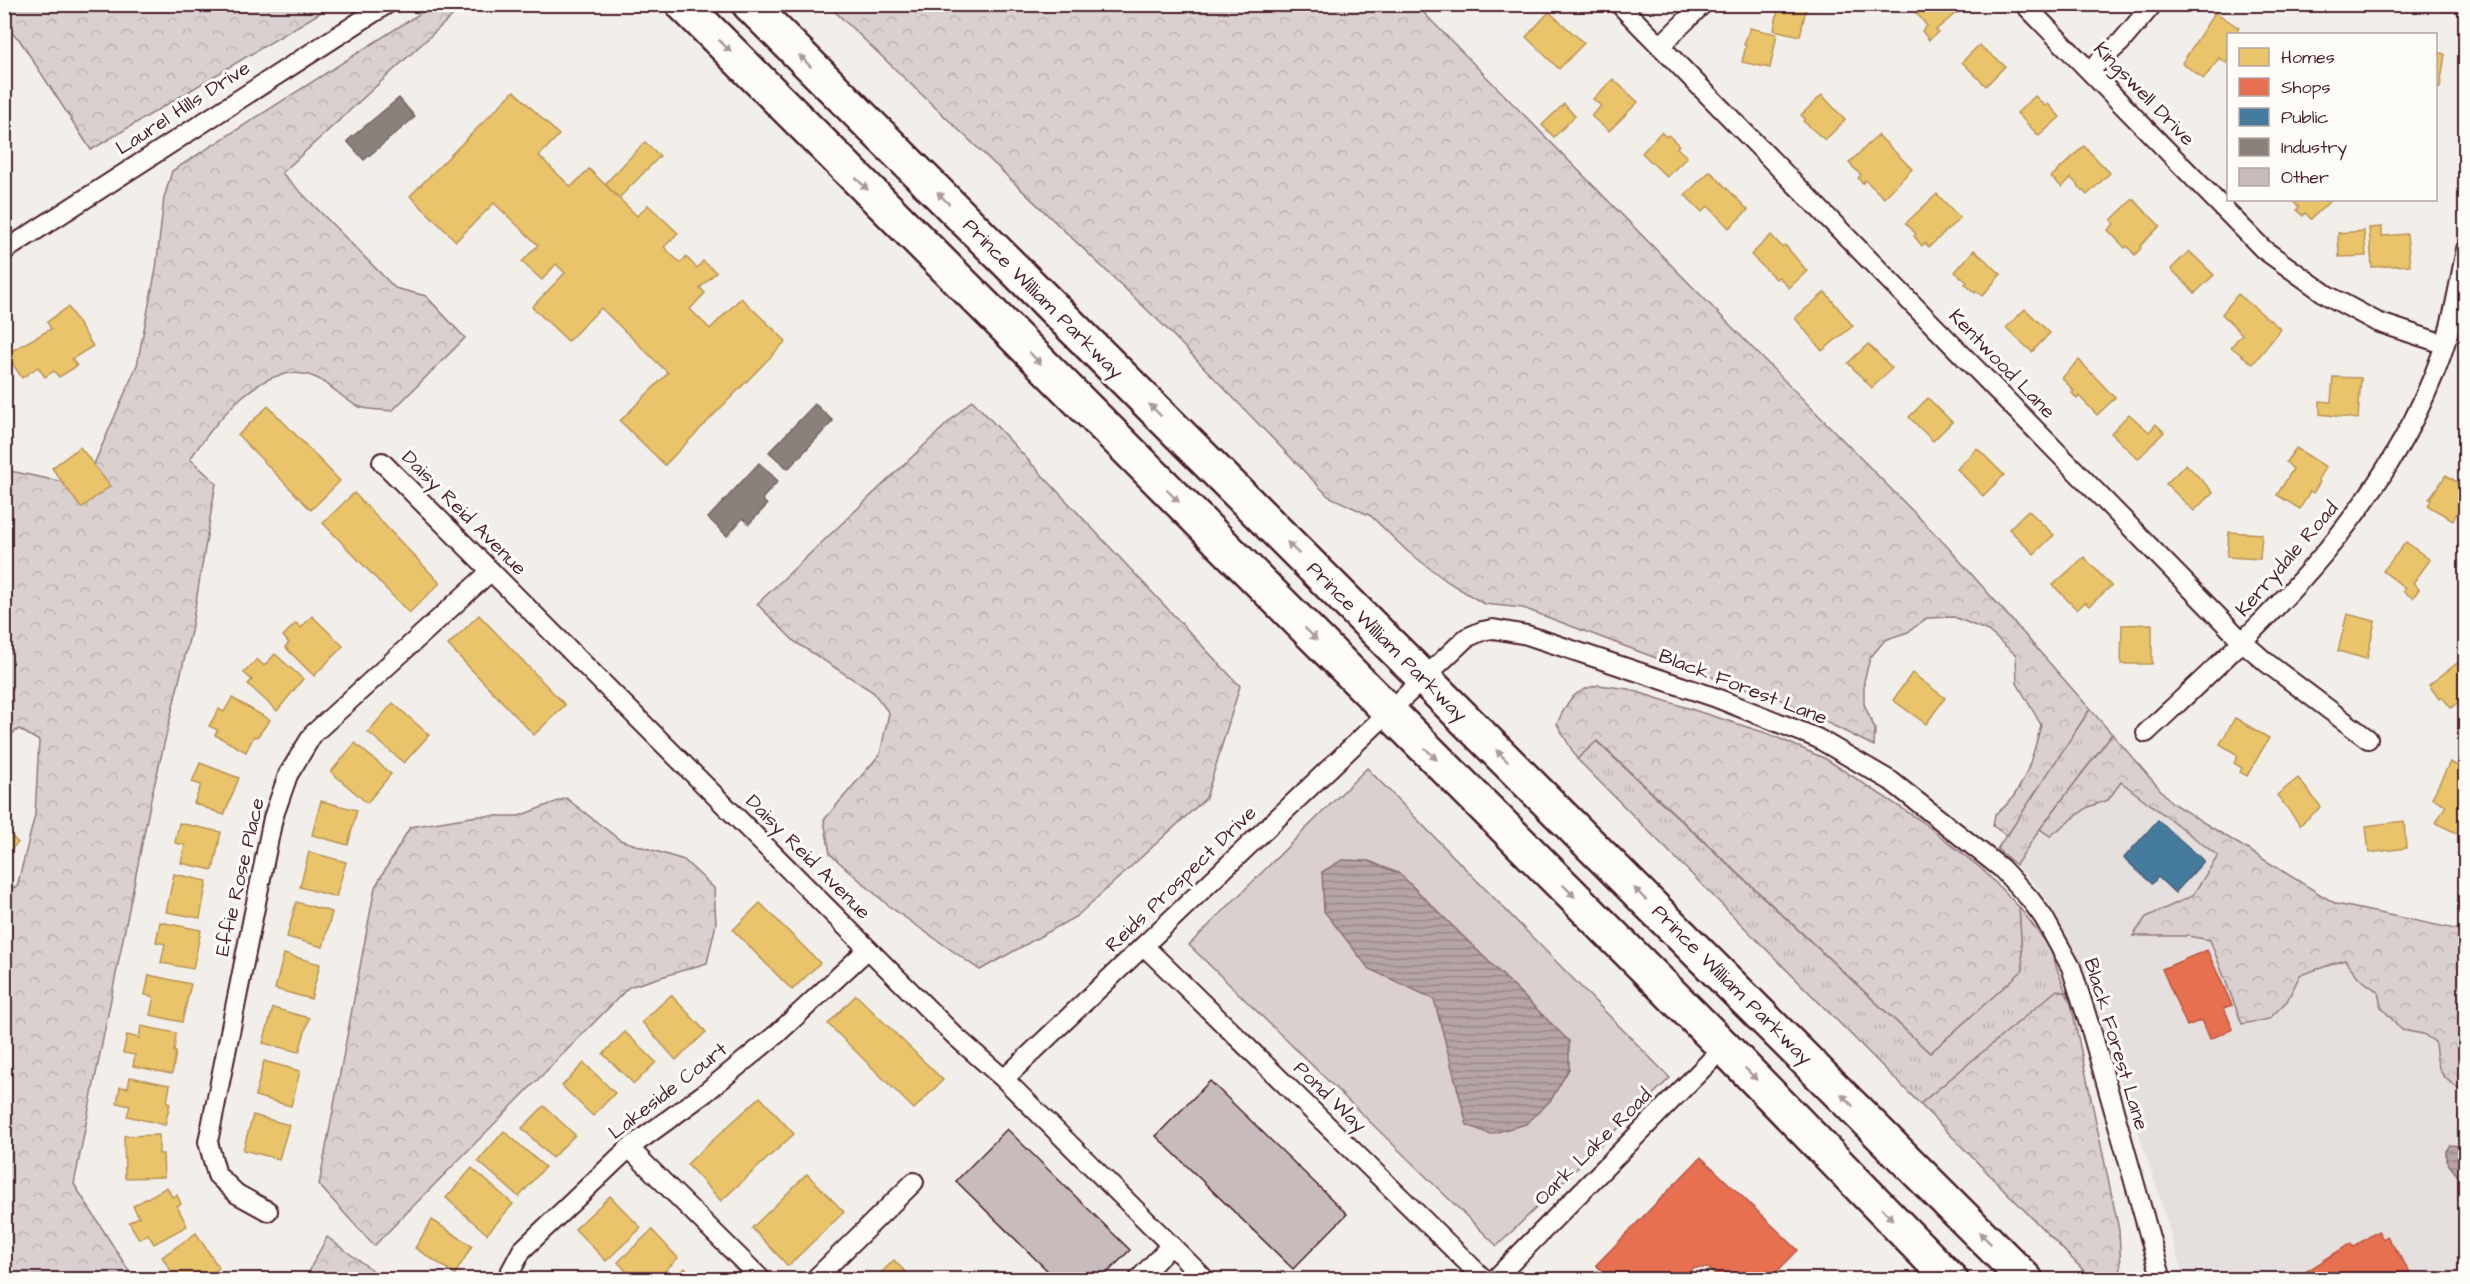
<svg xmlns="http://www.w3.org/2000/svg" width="2470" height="1284" viewBox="0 0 2470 1284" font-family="'Architects Daughter',sans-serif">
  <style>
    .built { fill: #e5dfdd }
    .grass { fill: url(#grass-tufts); stroke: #92787d; stroke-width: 1.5 }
    .forest { fill: url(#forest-crowns); stroke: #92787d; stroke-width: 1.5 }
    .green { fill: #d9d0cf; stroke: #92787d; stroke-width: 1.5 }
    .water { fill: url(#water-rules); stroke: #8b6f75; stroke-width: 1.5 }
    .homes { fill: #e9c46a; stroke: #b99257; stroke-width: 1.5 }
    .shops { fill: #e76f51; stroke: #b85746; stroke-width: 1.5 }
    .public { fill: #457b9d; stroke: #465f7b; stroke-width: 1.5 }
    .industry { fill: #8a817c; stroke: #776464; stroke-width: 1.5 }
    .building { fill: #c8bbbb; stroke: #4a1f2b; stroke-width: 1.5 }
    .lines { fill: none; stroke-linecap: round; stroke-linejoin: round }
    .street-casing { stroke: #4a1f2b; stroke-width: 22 }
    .highway-casing { stroke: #4a1f2b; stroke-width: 38 }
    .street { stroke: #fdfcf7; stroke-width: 18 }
    .highway { stroke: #fdfcf7; stroke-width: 33 }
    .oneway { fill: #ac999b }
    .labels { text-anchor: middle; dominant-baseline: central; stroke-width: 6; stroke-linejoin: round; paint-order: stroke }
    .street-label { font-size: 20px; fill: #4a1f2b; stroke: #fdfcf7 }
  </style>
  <defs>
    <pattern id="grass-tufts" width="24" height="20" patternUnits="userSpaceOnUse" patternTransform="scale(1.5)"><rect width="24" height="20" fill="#d9d0cf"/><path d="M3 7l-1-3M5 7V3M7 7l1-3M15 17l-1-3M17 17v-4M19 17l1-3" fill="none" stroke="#bcb2b2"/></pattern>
    <pattern id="forest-crowns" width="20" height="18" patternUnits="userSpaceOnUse" patternTransform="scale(1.5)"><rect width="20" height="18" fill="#d9d0cf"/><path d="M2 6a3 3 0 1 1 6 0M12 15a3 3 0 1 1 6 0" fill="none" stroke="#bcb2b2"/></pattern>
    <pattern id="water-rules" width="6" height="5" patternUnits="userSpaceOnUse" patternTransform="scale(1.5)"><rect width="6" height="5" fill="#b7a5a6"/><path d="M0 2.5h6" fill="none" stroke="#978687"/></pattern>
  </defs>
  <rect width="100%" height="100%" fill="#f2efeb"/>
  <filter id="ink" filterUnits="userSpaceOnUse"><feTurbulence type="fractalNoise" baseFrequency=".0167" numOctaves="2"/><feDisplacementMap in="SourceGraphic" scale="12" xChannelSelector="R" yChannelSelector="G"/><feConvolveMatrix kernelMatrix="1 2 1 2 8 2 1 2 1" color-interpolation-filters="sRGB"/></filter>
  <g filter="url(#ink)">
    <polygon class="built" points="2112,734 2172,803 2336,904 2465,931 2465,1279 2184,1279 2155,1182 2091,993 2073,948 2040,889 2016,865 2040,829"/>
    <g class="grass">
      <polygon points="2090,709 2112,734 2040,829 2016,865 1997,849"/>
      <polygon points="1596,741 1930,1053 2022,970 2019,907 2049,946 2066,993 2057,991 1920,1104 1577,759"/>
    </g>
    <g class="forest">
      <polygon points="4,5 5,4 333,5 91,150 19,39 5,28"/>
      <path d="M433 5H464L282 173 395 288 426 296 465 338 392 411C382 410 370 410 360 407 343 401 331 383 314 377 262 357 215 423 190 459L216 483 191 631 151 799 74 1184 134 1279H5L4 1062 9 1033 4 1027V889L17 887 35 815 39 741 19 729 5 739V470L73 484 91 471 137 365 156 269 164 198 172 171Z"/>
      <path d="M828 5H1416L1945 544 2090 709 2007 836 1993 826 1995 814C2023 797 2033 755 2041 725L2017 683 2016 655 1988 631 1954 617 1927 618 1908 632 1885 640 1870 658 1864 681V704L1875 729 1874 746 1784 701 1664 661 1523 608 1484 604 1448 582 1407 551 1371 516 1328 496 1163 325Z"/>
      <polygon points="972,400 1240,686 1206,798 1077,916 980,970 890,907 830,854 824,820 880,754 889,713 873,692 795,642 757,604"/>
      <path d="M1599 685 1628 689 1769 734 1826 759 1920 820 1983 870 2019 907 2023 970 1930 1053 1597 741 1577 759 1557 724C1567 701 1573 690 1599 685Z"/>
      <path d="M2112 734 2172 803 2336 904 2465 931V1093C2440 1077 2437 1072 2435 1042L2423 1034 2402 1030 2381 1007 2378 992 2359 978 2345 960 2300 975 2287 1001 2269 1019 2242 1024 2210 940 2188 936H2133L2146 917 2192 896 2218 856 2121 782 2108 800 2088 807 2050 836 2040 829Z"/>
      <polygon points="566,798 620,840 684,860 714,888 716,924 707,963 629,987 374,1246 319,1185 375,887 410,827 477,816 519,816"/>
      <polygon points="2057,990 2066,993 2071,1004 2119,1230 2121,1269 2117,1279 2092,1279 1920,1104"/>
      <polygon points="327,1237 376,1273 375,1279 307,1279 312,1265"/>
    </g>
    <polygon class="green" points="1367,768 1670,1078 1497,1246 1189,945"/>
    <g class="water">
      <polygon points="1342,860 1369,861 1400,874 1569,1041 1569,1069 1551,1100 1526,1124 1490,1134 1467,1125 1434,999 1369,969 1324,911 1322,872"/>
      <polygon points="2450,1145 2459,1146 2465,1152 2465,1185 2446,1161 2446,1151"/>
    </g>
    <g class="homes">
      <polygon points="1779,4 1806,9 1800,36 1774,30"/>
      <polygon points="1909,4 1950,4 1957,12 1936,30 1938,32 1929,40 1922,31 1927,26"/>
      <polygon points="2425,4 2452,4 2451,12 2425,8"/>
      <polygon points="1549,12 1584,43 1559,69 1526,37"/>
      <polygon points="2215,12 2239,28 2234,34 2228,34 2228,59 2226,63 2219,58 2204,79 2182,63"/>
      <polygon points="1750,28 1777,34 1770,68 1742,62 1746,46 1744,45"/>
      <polygon points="1979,45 2005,66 1986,86 1962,62"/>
      <polygon points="2436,52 2445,54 2440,88 2436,88"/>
      <polygon points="1613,79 1638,102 1609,131 1591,116 1601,106 1593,99"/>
      <polygon points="514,91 559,135 539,156 571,187 589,169 637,216 648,205 678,233 664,247 680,263 686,257 697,268 703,261 716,272 700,288 705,293 690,309 710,329 741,298 786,341 665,465 620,421 668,373 601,308 568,341 532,307 565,273 556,264 542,280 522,262 538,245 494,203 456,241 410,196"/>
      <polygon points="1822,95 1845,120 1825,140 1803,121 1805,119 1801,115"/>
      <polygon points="2035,96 2045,106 2048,104 2060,117 2039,136 2017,113"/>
      <polygon points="1564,104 1575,116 1554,137 1542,125"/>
      <polygon points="1661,132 1666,137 1668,135 1679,145 1677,148 1687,157 1667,177 1642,153"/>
      <polygon points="1878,135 1912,169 1884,198 1865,180 1863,183 1858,178 1861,175 1849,163"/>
      <polygon points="645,142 660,156 619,198 605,184"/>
      <polygon points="2084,146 2110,173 2087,195 2071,178 2062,187 2051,177"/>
      <polygon points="1710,171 1748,210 1729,228 1708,206 1702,212 1685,195"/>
      <polygon points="1937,194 1960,218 1929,247 1925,243 1922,246 1914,236 1916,234 1906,223"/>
      <polygon points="2133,199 2160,226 2140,246 2141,248 2135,255 2127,246 2125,248 2108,230 2114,224 2111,220"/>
      <polygon points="2291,200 2331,200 2311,219 2305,213 2303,216 2297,210 2299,207"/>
      <polygon points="2382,227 2382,236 2407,234 2410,265 2372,267 2369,228"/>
      <polygon points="2364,231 2366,256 2339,257 2338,233"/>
      <polygon points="1771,235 1782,247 1785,245 1807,271 1789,288 1779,277 1776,279 1751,255"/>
      <polygon points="1974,250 2001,274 1982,296 1976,291 1975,293 1965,284 1967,282 1955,272"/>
      <polygon points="2189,251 2214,275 2195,293 2171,269"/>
      <polygon points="1825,292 1853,326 1822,351 1795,318"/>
      <polygon points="2238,294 2281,329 2253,364 2231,347 2242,334 2222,314"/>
      <polygon points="68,307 93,346 72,359 77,366 59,377 54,371 45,377 38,367 22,378 6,354 51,329 47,322"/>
      <polygon points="2025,309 2050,333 2032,352 2006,328"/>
      <polygon points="1868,344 1892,368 1872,388 1848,363"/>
      <polygon points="2079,360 2115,398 2097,415 2079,396 2077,399 2072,393 2074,391 2062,378"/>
      <polygon points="2333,377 2361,378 2358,419 2320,414 2320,401 2331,402"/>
      <polygon points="1928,398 1952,422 1933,441 1909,417"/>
      <polygon points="268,406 340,481 311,510 238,435"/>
      <polygon points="2129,414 2149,432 2156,424 2164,432 2138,459 2111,433"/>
      <polygon points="80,447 110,486 81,508 52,468"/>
      <polygon points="1977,448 2004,475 1983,496 1957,469"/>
      <polygon points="2296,448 2326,467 2318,480 2320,482 2313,493 2310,491 2300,509 2277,495 2293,469 2286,462"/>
      <polygon points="2186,464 2213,492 2194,511 2166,484"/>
      <polygon points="2446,475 2466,488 2466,497 2453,520 2428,506 2431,500 2429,499"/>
      <polygon points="354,493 440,583 409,613 323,523"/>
      <polygon points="2028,510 2054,535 2034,554 2009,529"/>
      <polygon points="2229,532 2262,534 2260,559 2227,557"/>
      <polygon points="2406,542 2430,560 2413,583 2419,589 2413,598 2403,591 2405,588 2383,571"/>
      <polygon points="2084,557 2111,586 2089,606 2085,602 2077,610 2053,585"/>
      <polygon points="2347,614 2375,621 2367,659 2338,651"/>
      <polygon points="479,615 565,705 534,735 448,645"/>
      <polygon points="312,616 343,646 314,676 285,647 289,643 283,636 296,623 301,628"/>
      <polygon points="2152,624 2152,664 2121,664 2122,625"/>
      <polygon points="275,654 303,679 277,711 248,684 252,680 244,673 257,659 264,666"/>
      <polygon points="2460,661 2466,668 2466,676 2460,680 2466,687 2466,696 2451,708 2442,697 2439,699 2429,685"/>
      <polygon points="1912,673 1945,698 1926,724 1893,700"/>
      <polygon points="232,698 270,720 257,737 254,736 246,752 215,735 218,730 209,726 219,709 224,712"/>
      <polygon points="393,703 429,735 404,763 368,732"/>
      <polygon points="2235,718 2269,738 2247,776 2240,772 2242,768 2234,763 2238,755 2220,744"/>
      <polygon points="355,743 391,774 367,803 331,772"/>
      <polygon points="2450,762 2466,770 2464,837 2436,823 2446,805 2432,798"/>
      <polygon points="200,763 239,778 224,815 194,803 201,785 192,782"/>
      <polygon points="2298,778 2321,807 2300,825 2277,795"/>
      <polygon points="321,801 357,810 348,845 312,835"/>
      <polygon points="2404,821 2406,848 2369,853 2366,826"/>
      <polygon points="179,823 221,832 213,870 181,863 185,845 175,843"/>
      <polygon points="4,828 18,843 4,855"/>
      <polygon points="309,852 346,862 336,897 300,887"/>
      <polygon points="174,874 207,881 200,918 166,912"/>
      <polygon points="296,902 332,912 323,947 287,937"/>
      <polygon points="760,903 820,963 792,990 733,930"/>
      <polygon points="160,922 201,930 193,969 161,963 165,944 156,942"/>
      <polygon points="284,954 320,964 311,999 275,989"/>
      <polygon points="149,975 191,984 182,1022 150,1015 154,997 145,995"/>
      <polygon points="671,995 706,1032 676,1060 642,1022"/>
      <polygon points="856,995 943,1080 914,1109 828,1024"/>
      <polygon points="273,1008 309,1018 299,1052 263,1043"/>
      <polygon points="141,1026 176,1033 174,1052 176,1052 172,1074 133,1066 135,1055 123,1053 127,1035 139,1038"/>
      <polygon points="625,1032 656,1062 634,1084 603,1054"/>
      <polygon points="264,1061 300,1071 291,1106 255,1096"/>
      <polygon points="584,1063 615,1093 593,1116 562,1086"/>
      <polygon points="130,1077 170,1085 167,1102 170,1103 165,1125 127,1116 130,1106 117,1103 120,1087 128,1088"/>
      <polygon points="760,1097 794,1134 721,1201 687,1164"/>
      <polygon points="544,1106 575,1135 552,1158 522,1128"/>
      <polygon points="253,1115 289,1125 279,1159 243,1150"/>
      <polygon points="504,1131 545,1167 519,1197 478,1161"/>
      <polygon points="159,1135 159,1154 163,1154 164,1177 125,1178 124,1136"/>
      <polygon points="472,1168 513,1204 487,1234 446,1198"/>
      <polygon points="807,1174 844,1212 788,1266 752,1228"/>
      <polygon points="167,1187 172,1197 177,1195 181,1204 177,1206 187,1226 154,1244 148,1234 139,1239 129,1222 139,1217 133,1206"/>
      <polygon points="610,1196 641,1228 606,1261 575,1229"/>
      <polygon points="432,1220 472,1246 455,1274 415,1248"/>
      <polygon points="652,1230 678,1258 656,1280 634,1280 618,1262"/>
      <polygon points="196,1233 219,1268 202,1280 165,1280 163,1276 171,1271 162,1257"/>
      <polygon points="894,1260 913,1280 874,1280"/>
      <polygon points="685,1268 697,1280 674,1280"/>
    </g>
    <g class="shops">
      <polygon points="2207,950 2232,1005 2224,1008 2233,1029 2210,1039 2202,1020 2187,1026 2162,969"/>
      <polygon points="1701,1157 1798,1250 1769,1280 1720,1280 1708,1268 1693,1268 1682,1280 1611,1280 1596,1265"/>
      <polygon points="2378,1231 2383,1239 2387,1236 2415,1280 2293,1280 2351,1243 2353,1247"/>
    </g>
    <polygon class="public" points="2158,820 2204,861 2175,893 2158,877 2152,884 2124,858"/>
    <g class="industry">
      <polygon points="399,98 415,117 364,160 347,141"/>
      <polygon points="815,404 833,421 788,469 769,452"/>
      <polygon points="759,463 778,481 762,499 767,505 749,524 743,518 727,536 708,518"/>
    </g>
    <g class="building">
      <polygon points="1210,1081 1347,1214 1293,1269 1156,1136"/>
      <polygon points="1007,1129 1130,1250 1100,1280 1057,1280 956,1181"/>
    </g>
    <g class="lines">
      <defs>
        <g id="street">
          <polyline points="1619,4 2243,642 2267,663 2368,739"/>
          <polyline points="2024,4 2263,249 2327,295 2377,322 2444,344"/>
          <polyline points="1660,46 1703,4"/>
          <polyline points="2090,70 2121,42 2153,4"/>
          <polyline points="4,251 387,4"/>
          <polyline points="382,462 955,1036 1004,1079 1206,1280"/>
          <path d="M2146 733C2265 621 2384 515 2441 356 2453 322 2459 285 2466 249"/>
          <polyline points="1144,946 1485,1280"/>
          <polyline points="1004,1079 1466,638 1482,631 1493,629 1527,635 1714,697 1817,738 1891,781 2001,868 2030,899 2044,918 2071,967 2092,1033 2162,1280"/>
          <polyline points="629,1148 762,1280"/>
          <polyline points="268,1211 237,1194 217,1175 208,1142 273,818 288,775 313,734 491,571"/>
          <polyline points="506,1280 522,1250 629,1148 705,1093 778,1033 868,949"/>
          <polyline points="814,1280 914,1182"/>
          <polyline points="1138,1280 1171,1245"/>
          <polyline points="1494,1280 1724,1047"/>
        </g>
        <g id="highway">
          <polyline points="683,4 1724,1047 1951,1280"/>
          <polyline points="749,4 2026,1280"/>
        </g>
      </defs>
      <use href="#street" class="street-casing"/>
      <use href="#highway" class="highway-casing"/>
      <use href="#street" class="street"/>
      <use href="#highway" class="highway"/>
    </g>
    <defs><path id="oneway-solid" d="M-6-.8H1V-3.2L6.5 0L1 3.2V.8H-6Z" transform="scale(1.5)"/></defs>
    <g class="oneway">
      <use href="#oneway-solid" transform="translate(725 46) rotate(45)"/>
      <use href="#oneway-solid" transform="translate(805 61) rotate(-135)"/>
      <use href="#oneway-solid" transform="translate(862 184) rotate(45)"/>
      <use href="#oneway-solid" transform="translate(943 198) rotate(-135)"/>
      <use href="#oneway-solid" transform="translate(1035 358) rotate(45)"/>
      <use href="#oneway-solid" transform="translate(1155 410) rotate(-135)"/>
      <use href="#oneway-solid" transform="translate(1173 496) rotate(45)"/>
      <use href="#oneway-solid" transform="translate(1293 548) rotate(-135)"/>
      <use href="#oneway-solid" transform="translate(1311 634) rotate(45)"/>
      <use href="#oneway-solid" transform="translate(1431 754) rotate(45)"/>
      <use href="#oneway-solid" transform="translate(1502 756) rotate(-135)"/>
      <use href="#oneway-solid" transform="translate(1569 891) rotate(45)"/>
      <use href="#oneway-solid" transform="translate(1640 894) rotate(-135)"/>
      <use href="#oneway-solid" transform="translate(1751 1074) rotate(46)"/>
      <use href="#oneway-solid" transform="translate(1847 1100) rotate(-135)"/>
      <use href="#oneway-solid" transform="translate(1887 1214) rotate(46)"/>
      <use href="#oneway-solid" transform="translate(1985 1238) rotate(-135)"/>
    </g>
  </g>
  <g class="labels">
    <g class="street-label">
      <text transform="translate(2144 94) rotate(46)">Kingswell Drive</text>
      <text transform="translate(183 108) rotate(-33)">Laurel Hills Drive</text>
      <text transform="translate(1043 299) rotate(45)">Prince William Parkway</text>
      <text transform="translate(2002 364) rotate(46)">Kentwood Lane</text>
      <text transform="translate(464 513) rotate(45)">Daisy Reid Avenue</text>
      <text transform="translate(2287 559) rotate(-49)">Kerrydale Road</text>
      <text transform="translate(1387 642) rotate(45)">Prince William Parkway</text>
      <text transform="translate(1743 687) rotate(21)">Black Forest Lane</text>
      <text transform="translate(808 857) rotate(45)">Daisy Reid Avenue</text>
      <text transform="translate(240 877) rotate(-77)">Effie Rose Place</text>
      <text transform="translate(1181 879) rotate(-44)">Reids Prospect Drive</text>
      <text transform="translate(1732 985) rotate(45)">Prince William Parkway</text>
      <text transform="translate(2116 1044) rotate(73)">Black Forest Lane</text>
      <text transform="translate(668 1091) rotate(-38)">Lakeside Court</text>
      <text transform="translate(1330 1097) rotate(44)">Pond Way</text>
      <text transform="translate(1593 1147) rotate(-45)">Oark Lake Road</text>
    </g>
  </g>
  <rect width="2470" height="1284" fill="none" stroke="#fdfcf7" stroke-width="24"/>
  <rect x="12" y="12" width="2446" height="1260" fill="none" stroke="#4a1f2b" stroke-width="2" filter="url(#ink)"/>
  <rect x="2227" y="33" width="210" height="168" fill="#fdfcf7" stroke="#b5a4a5" stroke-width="1.5"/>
  <rect x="2239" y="48" width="30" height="18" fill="#e9c46a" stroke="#b5a4a5" stroke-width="1.5"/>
  <text x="2281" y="63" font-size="18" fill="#4a1f2b">Homes</text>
  <rect x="2239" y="78" width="30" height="18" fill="#e76f51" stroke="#b5a4a5" stroke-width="1.5"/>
  <text x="2281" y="93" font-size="18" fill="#4a1f2b">Shops</text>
  <rect x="2239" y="108" width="30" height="18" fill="#457b9d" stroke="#b5a4a5" stroke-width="1.5"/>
  <text x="2281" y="123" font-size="18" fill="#4a1f2b">Public</text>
  <rect x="2239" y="138" width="30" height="18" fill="#8a817c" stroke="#b5a4a5" stroke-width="1.5"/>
  <text x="2281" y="153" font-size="18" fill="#4a1f2b">Industry</text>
  <rect x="2239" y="168" width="30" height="18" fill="#c8bbbb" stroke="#b5a4a5" stroke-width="1.5"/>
  <text x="2281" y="183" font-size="18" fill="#4a1f2b">Other</text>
</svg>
